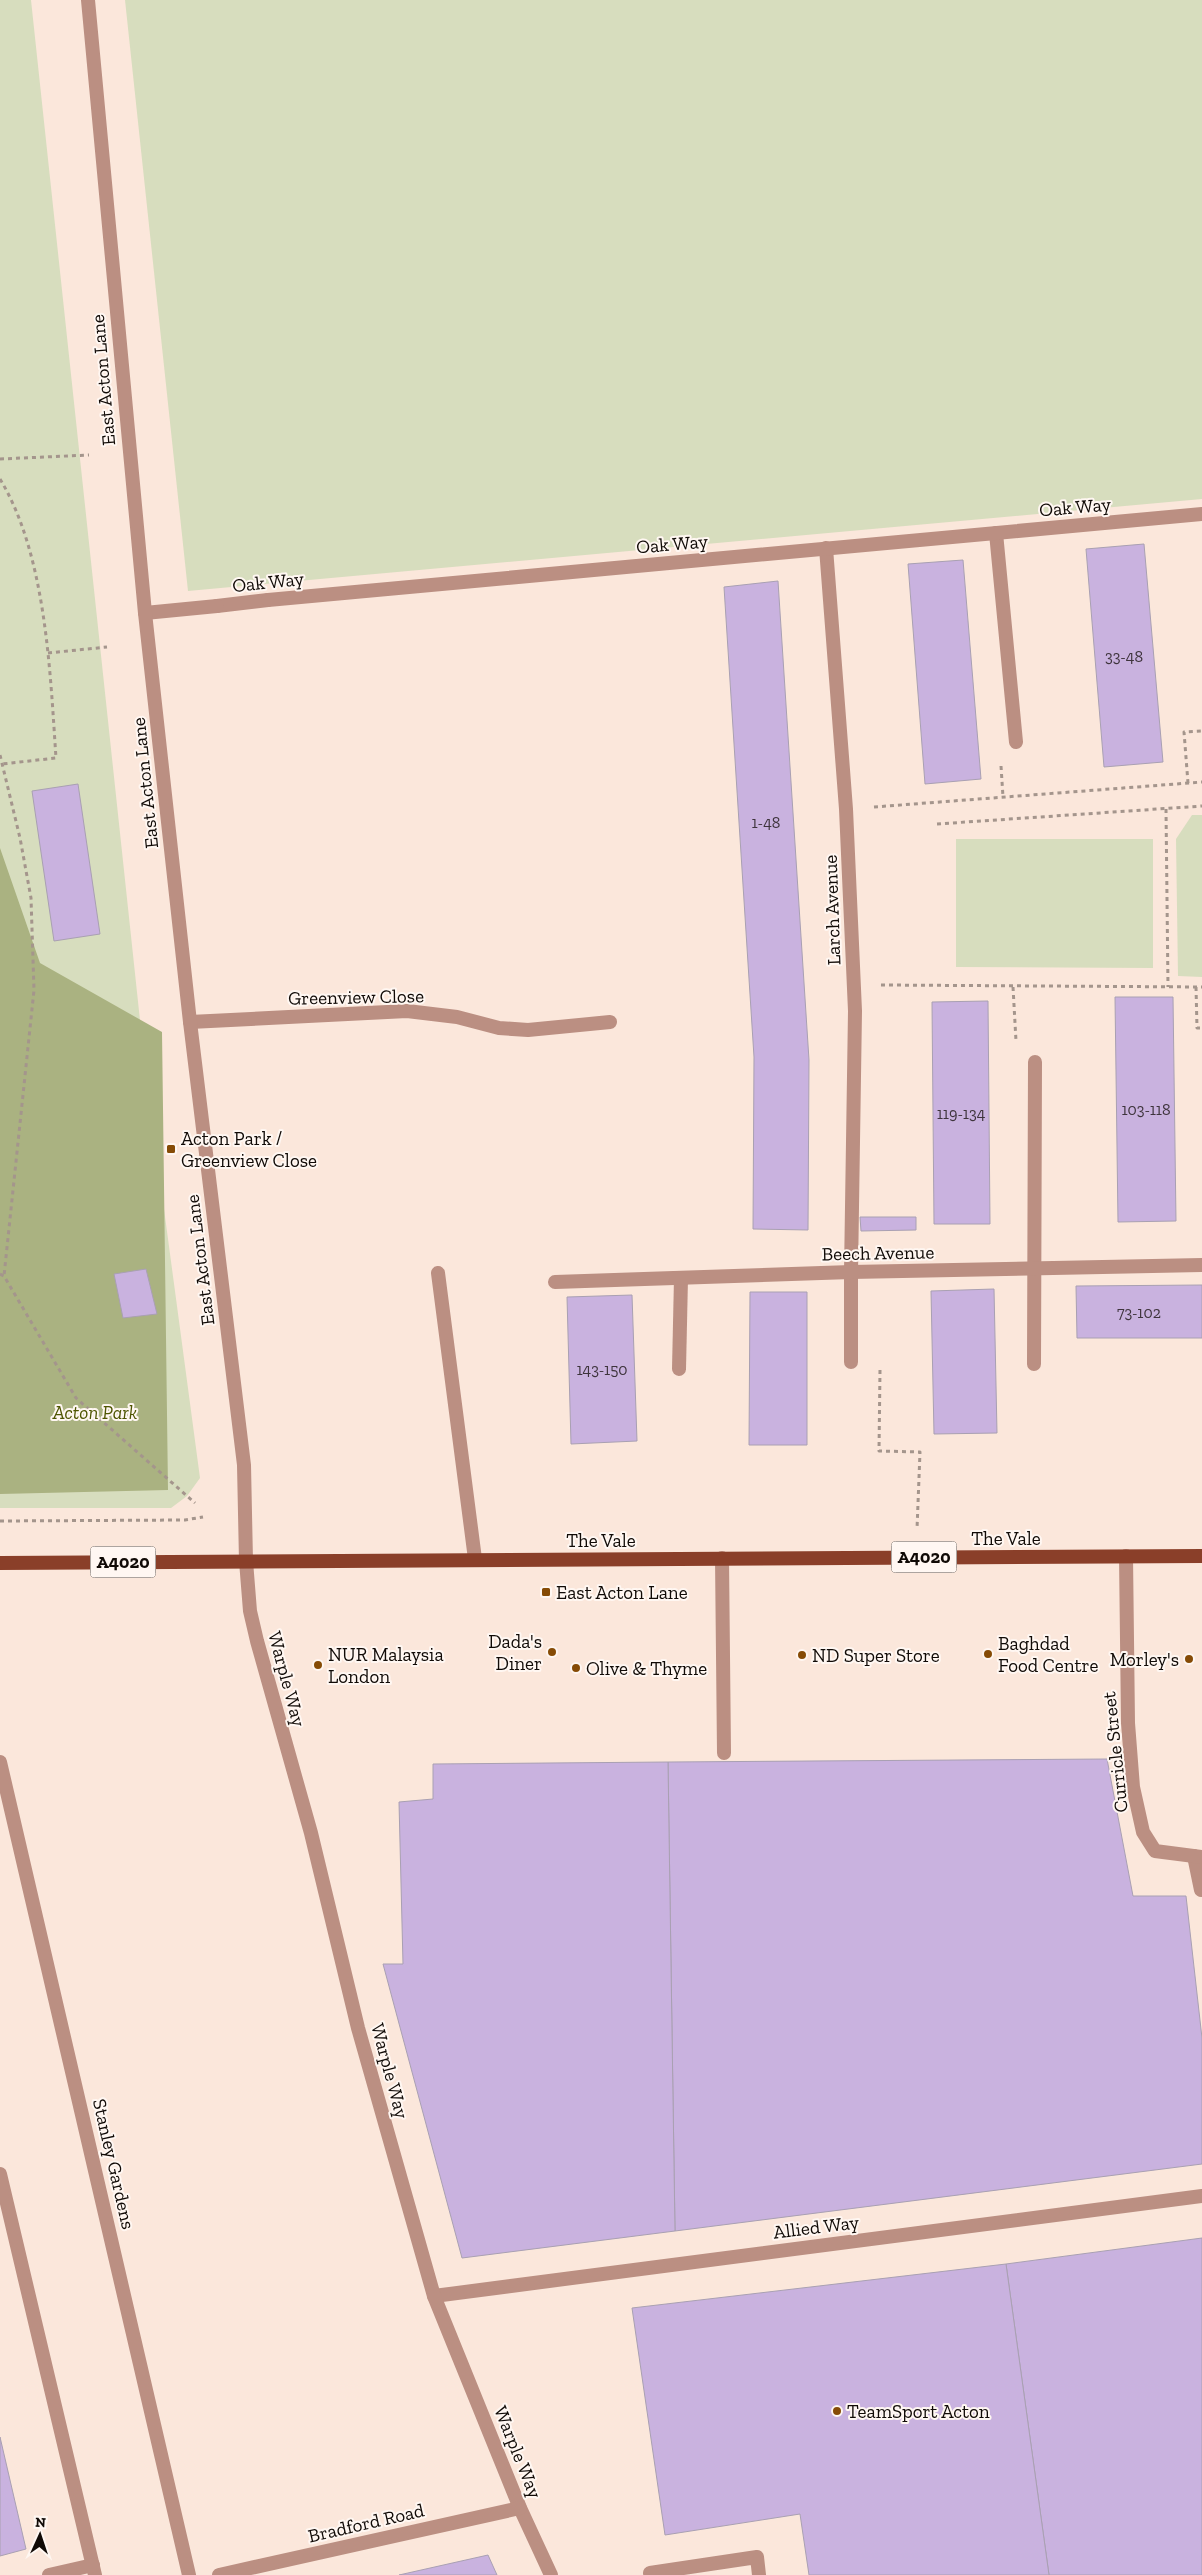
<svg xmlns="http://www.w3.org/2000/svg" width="1202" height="2575" viewBox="0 0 1202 2575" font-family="'Zilla Slab',serif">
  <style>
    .green { fill: #d7ddbe }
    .forest { fill: #aab281 }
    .building { fill: #c9b2df; stroke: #a9a0b2 }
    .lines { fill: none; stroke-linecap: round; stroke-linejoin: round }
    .path { stroke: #a4958c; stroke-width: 3; stroke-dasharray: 4 4; stroke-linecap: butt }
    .service { stroke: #bb8f82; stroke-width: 14 }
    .minor { stroke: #bb8f82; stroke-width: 14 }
    .tertiary { stroke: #bb8f82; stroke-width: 14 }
    .primary { stroke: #8a3f29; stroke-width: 14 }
    .poi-dot { fill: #864b05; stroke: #fff7f2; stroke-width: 2 }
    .labels { text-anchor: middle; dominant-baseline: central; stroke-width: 4; stroke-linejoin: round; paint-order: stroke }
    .number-label { font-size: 16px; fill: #3e343c }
    .shield { fill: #fff7f2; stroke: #58514d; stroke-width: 1 }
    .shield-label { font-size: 18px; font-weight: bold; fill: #100a06 }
    .street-label { font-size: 19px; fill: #100a06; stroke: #fff7f2 }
    .poi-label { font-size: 19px; fill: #100a06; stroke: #fff7f2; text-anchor: start }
    .park-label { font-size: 19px; font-style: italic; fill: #4e5501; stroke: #fff7f2 }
  </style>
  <rect width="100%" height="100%" fill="#fbe7db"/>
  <g class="green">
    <polygon points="0,0 31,0 145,1067 200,1478 187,1496 171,1508 0,1508"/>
    <polygon points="125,0 1202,0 1202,499 188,591"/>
    <polygon points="1192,815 1202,815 1202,977 1178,976 1176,839"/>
    <polygon points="956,839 1153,839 1153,968 956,967"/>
  </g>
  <polygon class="forest" points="0,848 40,963 162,1032 168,1490 0,1494"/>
  <g class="building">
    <polygon points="1144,544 1163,762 1104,767 1086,549"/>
    <polygon points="963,560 981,779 925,784 908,564"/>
    <polygon points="778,581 809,1060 808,1230 753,1229 754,1057 724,587"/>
    <polygon points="78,784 100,934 54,941 32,791"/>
    <polygon points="1115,997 1173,997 1176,1221 1118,1222"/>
    <polygon points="988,1001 990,1224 934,1224 932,1002"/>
    <polygon points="860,1217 916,1217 916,1230 861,1231"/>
    <polygon points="146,1269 157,1314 123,1318 114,1274"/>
    <polygon points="1202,1285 1202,1338 1077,1338 1076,1286"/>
    <polygon points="994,1289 997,1433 934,1434 931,1291"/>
    <polygon points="750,1292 807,1292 807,1445 749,1445"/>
    <polygon points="632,1295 637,1441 571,1444 567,1297"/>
    <polygon points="1107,1759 1133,1896 1186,1896 1202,2038 1202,2164 675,2231 668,1762"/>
    <polygon points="668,1762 675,2231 462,2258 383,1964 403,1964 399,1802 433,1799 433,1764"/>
    <polygon points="1202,2238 1202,2575 1049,2575 1006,2264"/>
    <polygon points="1006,2264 1049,2575 809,2575 800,2514 665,2535 632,2308"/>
    <polygon points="0,2437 26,2549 0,2556"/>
    <polygon points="488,2555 497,2575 399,2575"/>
  </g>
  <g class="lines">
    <g class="path">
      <polyline points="0,459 89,455"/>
      <path d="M0 479C46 555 50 670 56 758L2 764"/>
      <polyline points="48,653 107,647"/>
      <polyline points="0,755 20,838 31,898 34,990 4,1276"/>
      <polyline points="1001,766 1003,797"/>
      <polyline points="1188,783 1184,732 1202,731"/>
      <polyline points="874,807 1202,782"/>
      <polyline points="1166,809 1168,987"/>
      <polyline points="937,824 1202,806"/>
      <polyline points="881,985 1202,987"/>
      <polyline points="1013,987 1016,1041"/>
      <polyline points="1196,987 1197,1028 1202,1028"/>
      <polyline points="0,1274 4,1276 76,1398 195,1503"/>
      <polyline points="880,1370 879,1451 920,1452 917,1529"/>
      <polyline points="0,1521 185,1520 203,1517"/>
    </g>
    <g class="service">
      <polyline points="217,606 268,600"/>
      <polyline points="190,1022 407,1011 457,1017 499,1028 528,1030 610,1022"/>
      <polyline points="438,1273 475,1559"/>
      <polyline points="851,1362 851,1272"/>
      <polyline points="1034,1364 1035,1062"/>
      <polyline points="679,1369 681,1278"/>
      <polyline points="1194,1856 1201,1890"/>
      <polyline points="0,2174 95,2575"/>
      <polyline points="434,2296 1202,2196"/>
      <polyline points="650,2573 757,2557 759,2575"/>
      <polyline points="49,2575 93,2565"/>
    </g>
    <g class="minor">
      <polyline points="996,533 1016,742"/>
      <polyline points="826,548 846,809 855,1011 851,1272"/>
      <polyline points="268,600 1202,514"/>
      <polyline points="145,613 217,606"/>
      <polyline points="555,1282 851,1272 1202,1265"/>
      <polyline points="1126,1556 1128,1723 1133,1787 1143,1832 1155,1851 1202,1857"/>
      <polyline points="722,1558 724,1753"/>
      <polyline points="246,1561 250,1611 257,1641 311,1833 358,2028 434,2296 520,2508 551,2575"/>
      <polyline points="0,1762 189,2575"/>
      <polyline points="219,2575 520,2508"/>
    </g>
    <polyline class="tertiary" points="88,0 145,613 190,1022 244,1465 246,1561"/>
    <polyline class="primary" points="0,1563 1202,1556"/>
  </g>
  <g class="poi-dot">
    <rect x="166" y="1144" width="10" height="10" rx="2.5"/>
    <rect x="541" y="1587" width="10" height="10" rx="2.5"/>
    <circle cx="552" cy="1652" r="5"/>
    <circle cx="988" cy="1654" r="5"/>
    <circle cx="802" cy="1655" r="5"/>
    <circle cx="1189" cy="1659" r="5"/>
    <circle cx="318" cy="1665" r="5"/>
    <circle cx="576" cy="1668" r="5"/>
    <circle cx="837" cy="2411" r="5"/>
  </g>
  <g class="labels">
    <g class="number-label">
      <text x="1124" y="656">33-48</text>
      <text x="766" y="822">1-48</text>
      <text x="1146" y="1109">103-118</text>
      <text x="961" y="1113">119-134</text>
      <text x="1139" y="1312">73-102</text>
      <text x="602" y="1369">143-150</text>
    </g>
    <g class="shield">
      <rect x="891.5" y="1541.5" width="65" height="31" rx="4"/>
      <rect x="90.5" y="1546.5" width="65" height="31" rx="4"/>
    </g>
    <g class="shield-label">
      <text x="924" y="1557">A4020</text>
      <text x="123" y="1562">A4020</text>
    </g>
    <g class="street-label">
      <text transform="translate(103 380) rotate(-95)">East Acton Lane</text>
      <text transform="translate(1075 507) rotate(-5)">Oak Way</text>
      <text transform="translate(672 544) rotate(-5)">Oak Way</text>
      <text transform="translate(268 582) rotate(-6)">Oak Way</text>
      <text transform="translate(145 783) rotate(-96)">East Acton Lane</text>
      <text transform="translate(832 910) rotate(-92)">Larch Avenue</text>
      <text transform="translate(356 997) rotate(-1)">Greenview Close</text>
      <text transform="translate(878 1253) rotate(-1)">Beech Avenue</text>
      <text transform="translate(200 1260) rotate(-97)">East Acton Lane</text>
      <text x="1006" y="1538">The Vale</text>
      <text x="601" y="1540">The Vale</text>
      <text transform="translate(287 1679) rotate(75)">Warple Way</text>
      <text transform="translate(1115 1752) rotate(-96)">Curricle Street</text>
      <text transform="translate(390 2071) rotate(75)">Warple Way</text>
      <text transform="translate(114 2164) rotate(77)">Stanley Gardens</text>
      <text transform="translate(816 2227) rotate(-7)">Allied Way</text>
      <text transform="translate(518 2452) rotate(68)">Warple Way</text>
      <text transform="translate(366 2523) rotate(-13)">Bradford Road</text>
    </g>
    <g class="poi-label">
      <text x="181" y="1138">Acton Park /<tspan x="181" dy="22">Greenview Close</tspan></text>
      <text x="556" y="1592">East Acton Lane</text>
      <text x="542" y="1641" text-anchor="end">Dada's<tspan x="542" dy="22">Diner</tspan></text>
      <text x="998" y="1643">Baghdad<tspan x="998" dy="22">Food Centre</tspan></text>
      <text x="328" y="1654">NUR Malaysia<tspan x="328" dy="22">London</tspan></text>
      <text x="812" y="1655">ND Super Store</text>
      <text x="1179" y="1659" text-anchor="end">Morley's</text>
      <text x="586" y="1668">Olive &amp; Thyme</text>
      <text x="847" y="2411">TeamSport Acton</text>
    </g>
    <g class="park-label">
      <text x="95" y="1412">Acton Park</text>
    </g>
  </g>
  <g transform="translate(40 2535) rotate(3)" stroke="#fff7f2" stroke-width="4" paint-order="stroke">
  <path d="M0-4L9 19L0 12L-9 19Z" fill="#100a06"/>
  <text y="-8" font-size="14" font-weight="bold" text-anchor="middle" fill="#100a06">N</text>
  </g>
</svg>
